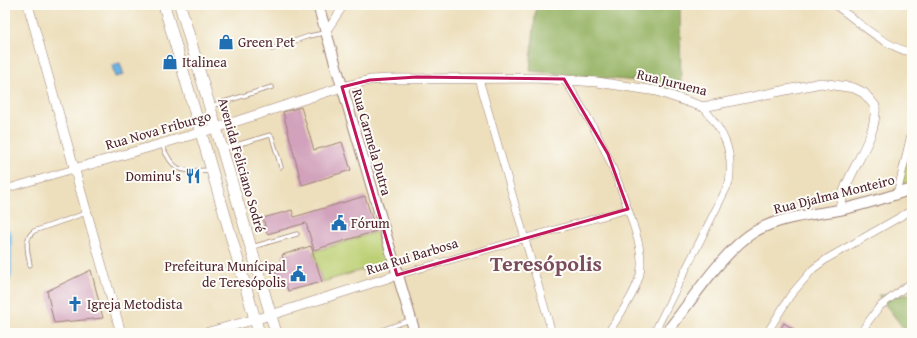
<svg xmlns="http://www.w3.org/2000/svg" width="917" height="338" viewBox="0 0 917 338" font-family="'Gentium Book Plus',serif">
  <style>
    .green { fill: #bccf72; stroke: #83774e }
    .forest { fill: #95b264; stroke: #706848 }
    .water { fill: #6bb4e3; stroke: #5a6a87 }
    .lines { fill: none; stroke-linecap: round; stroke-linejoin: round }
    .river { stroke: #6bb4e3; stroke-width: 14 }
    .building { fill: #d2a2bc }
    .service-casing { stroke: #9c7f74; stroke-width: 5 }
    .minor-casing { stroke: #9c7f74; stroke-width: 8 }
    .tertiary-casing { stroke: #9c7f74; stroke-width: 10 }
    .secondary-casing { stroke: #9c7f74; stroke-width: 12 }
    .primary-casing { stroke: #9c7f74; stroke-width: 12 }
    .service { stroke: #fff; stroke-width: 3.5 }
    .minor { stroke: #fff; stroke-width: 7 }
    .tertiary { stroke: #fff; stroke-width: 9 }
    .secondary { stroke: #fff; stroke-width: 10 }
    .primary { stroke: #fff; stroke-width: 11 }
    .marked { fill: none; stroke: #c2185b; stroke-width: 3; stroke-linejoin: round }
    .labels { text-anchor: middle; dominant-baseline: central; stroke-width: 4; stroke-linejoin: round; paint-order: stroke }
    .poi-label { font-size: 14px; fill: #4a1f2b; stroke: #fdfcf7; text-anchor: start }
    .street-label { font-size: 14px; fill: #4a1f2b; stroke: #fdfcf7 }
    .town-label { font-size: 22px; font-weight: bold; fill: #7a4d5e; stroke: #fdfcf7 }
  </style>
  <rect width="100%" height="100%" fill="#fdfcf7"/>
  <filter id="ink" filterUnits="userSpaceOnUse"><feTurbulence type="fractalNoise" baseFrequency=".025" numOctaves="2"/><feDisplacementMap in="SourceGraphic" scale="8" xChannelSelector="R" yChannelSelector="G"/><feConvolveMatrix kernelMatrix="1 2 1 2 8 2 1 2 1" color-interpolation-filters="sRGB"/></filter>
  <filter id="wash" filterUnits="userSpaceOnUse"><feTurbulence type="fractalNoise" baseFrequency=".012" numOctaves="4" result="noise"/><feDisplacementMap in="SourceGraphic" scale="16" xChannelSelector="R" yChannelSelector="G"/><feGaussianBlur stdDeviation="0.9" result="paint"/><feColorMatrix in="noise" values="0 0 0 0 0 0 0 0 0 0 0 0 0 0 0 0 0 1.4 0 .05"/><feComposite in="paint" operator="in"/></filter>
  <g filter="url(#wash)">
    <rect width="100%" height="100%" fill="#eddfbc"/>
    <g class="green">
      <polygon points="906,163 912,167 912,185 905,187 902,185"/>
      <polygon points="376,232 386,263 322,282 313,252"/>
    </g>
    <g class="forest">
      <polygon points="536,5 680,5 681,93 647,82 530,71"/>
      <polygon points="878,295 912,295 912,333 907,333"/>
    </g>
    <polygon class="water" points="120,63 124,75 115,77 112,65"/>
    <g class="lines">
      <polyline class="river" points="5,235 5,275"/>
    </g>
    <g id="blocks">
      <g class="building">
        <polygon points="301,107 314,150 342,142 351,170 302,185 283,112"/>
        <polygon points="365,196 376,231 314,250 306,223 267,234 263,218 292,210 294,217"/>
        <polygon points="311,246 322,282 288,291 286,284 280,285 274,266 284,263 282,255"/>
        <polygon points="91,270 103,318 54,323 47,291"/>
        <polygon points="784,323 799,333 778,333"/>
      </g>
    </g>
  </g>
  <g filter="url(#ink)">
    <use href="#blocks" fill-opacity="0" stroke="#9c7f74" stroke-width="1"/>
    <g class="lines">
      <defs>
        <g id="service">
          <polyline points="272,49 309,36 324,33"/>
          <polyline points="211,106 272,87"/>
          <path d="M162 145C174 174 181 171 210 170"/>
          <polyline points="223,149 270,135 272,137 281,167"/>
          <polyline points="252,247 297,234"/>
          <path d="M30 265C28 252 23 239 34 231L86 213"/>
          <polyline points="379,331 410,320"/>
        </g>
        <g id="minor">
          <path d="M835 5C860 23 882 45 912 53"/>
          <polyline points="326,32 344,5"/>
          <polyline points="479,79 552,333"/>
          <path d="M564 79C595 125 613 163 630 215 636 233 644 255 640 274 635 295 619 315 608 333"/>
          <polyline points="5,189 74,169"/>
          <polyline points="897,194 912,130"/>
          <polyline points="397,275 628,209"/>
          <path d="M654 333 729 183C734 150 724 132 703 107"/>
          <polyline points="767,333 790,296 813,269 828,258 912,210"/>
          <polyline points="860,333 879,307 912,282"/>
        </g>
        <g id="tertiary">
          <polyline points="28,5 121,333"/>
          <path d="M74 169 216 128 342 87 370 80 389 79 535 78 597 82 657 91 703 107 821 83 854 88 864 93 875 106C878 141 844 173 840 209"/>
          <polyline points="205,333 271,315 397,275"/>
        </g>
        <g id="secondary">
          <polyline points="318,5 415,333"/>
          <path d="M666 333C689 304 723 251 754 232 779 217 810 215 839 210 864 205 888 197 912 189"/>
        </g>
        <g id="primary">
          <polyline points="164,5 259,333"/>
          <polyline points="180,5 276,333"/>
        </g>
      </defs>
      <use href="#service" class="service-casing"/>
      <use href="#minor" class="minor-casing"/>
      <use href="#tertiary" class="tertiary-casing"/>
      <use href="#secondary" class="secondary-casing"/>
      <use href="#primary" class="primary-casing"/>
      <use href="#service" class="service"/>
      <use href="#minor" class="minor"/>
      <use href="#tertiary" class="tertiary"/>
      <use href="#secondary" class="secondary"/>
      <use href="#primary" class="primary"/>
    </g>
  </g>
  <path class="marked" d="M417 77 564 79 608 154 628 209 397 275 342 87 370 80Z"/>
  <defs>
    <symbol id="shop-bare" viewBox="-9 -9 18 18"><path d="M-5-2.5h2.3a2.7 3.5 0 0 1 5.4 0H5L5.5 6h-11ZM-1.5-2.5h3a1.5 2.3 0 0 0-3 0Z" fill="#1f6fb2" stroke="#fdfcf7" stroke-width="2.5" paint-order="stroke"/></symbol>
    <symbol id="restaurant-bare" viewBox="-9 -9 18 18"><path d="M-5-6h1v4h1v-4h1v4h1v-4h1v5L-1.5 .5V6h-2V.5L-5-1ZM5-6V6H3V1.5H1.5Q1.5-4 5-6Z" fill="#1f6fb2" stroke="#fdfcf7" stroke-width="2.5" paint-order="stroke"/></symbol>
    <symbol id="civic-bare" viewBox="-9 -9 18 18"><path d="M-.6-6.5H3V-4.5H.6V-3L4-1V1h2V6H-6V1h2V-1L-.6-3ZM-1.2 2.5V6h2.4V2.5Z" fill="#1f6fb2" stroke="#fdfcf7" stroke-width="2.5" paint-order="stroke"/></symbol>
    <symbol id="church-bare" viewBox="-9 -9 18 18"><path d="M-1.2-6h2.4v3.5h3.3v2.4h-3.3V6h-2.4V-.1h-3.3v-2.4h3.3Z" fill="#1f6fb2" stroke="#fdfcf7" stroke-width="2.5" paint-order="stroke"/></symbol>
  </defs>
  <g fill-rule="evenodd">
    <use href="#shop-bare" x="215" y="31" width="22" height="22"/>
    <use href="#shop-bare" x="159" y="51" width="22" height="22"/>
    <use href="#restaurant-bare" x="182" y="165" width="22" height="22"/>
    <use href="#civic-bare" x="328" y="212" width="22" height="22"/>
    <use href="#civic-bare" x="287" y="263" width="22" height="22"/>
    <use href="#church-bare" x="64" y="293" width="22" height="22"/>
  </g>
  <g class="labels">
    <g class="poi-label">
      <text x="238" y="42">Green Pet</text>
      <text x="182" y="62">Italinea</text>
      <text x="181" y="176" text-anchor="end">Dominu's</text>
      <text x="351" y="223">Fórum</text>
      <text x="286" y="266" text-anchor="end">Prefeitura Munícipal<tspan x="286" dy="16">de Teresópolis</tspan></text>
      <text x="87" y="304">Igreja Metodista</text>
    </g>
    <g class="street-label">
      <text transform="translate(672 82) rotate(14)">Rua Juruena</text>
      <text transform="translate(158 130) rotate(-16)">Rua Nova Friburgo</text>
      <text transform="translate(372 142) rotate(74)">Rua Carmela Dutra</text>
      <text transform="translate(242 165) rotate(74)">Avenida Feliciano Sodré</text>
      <text transform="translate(834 194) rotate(-14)">Rua Djalma Monteiro</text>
      <text transform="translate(412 256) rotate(-17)">Rua Rui Barbosa</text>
    </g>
    <g class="town-label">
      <text x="546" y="263">Teresópolis</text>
    </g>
  </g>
  <rect width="917" height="338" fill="none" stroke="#fdfcf7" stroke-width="20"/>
</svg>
